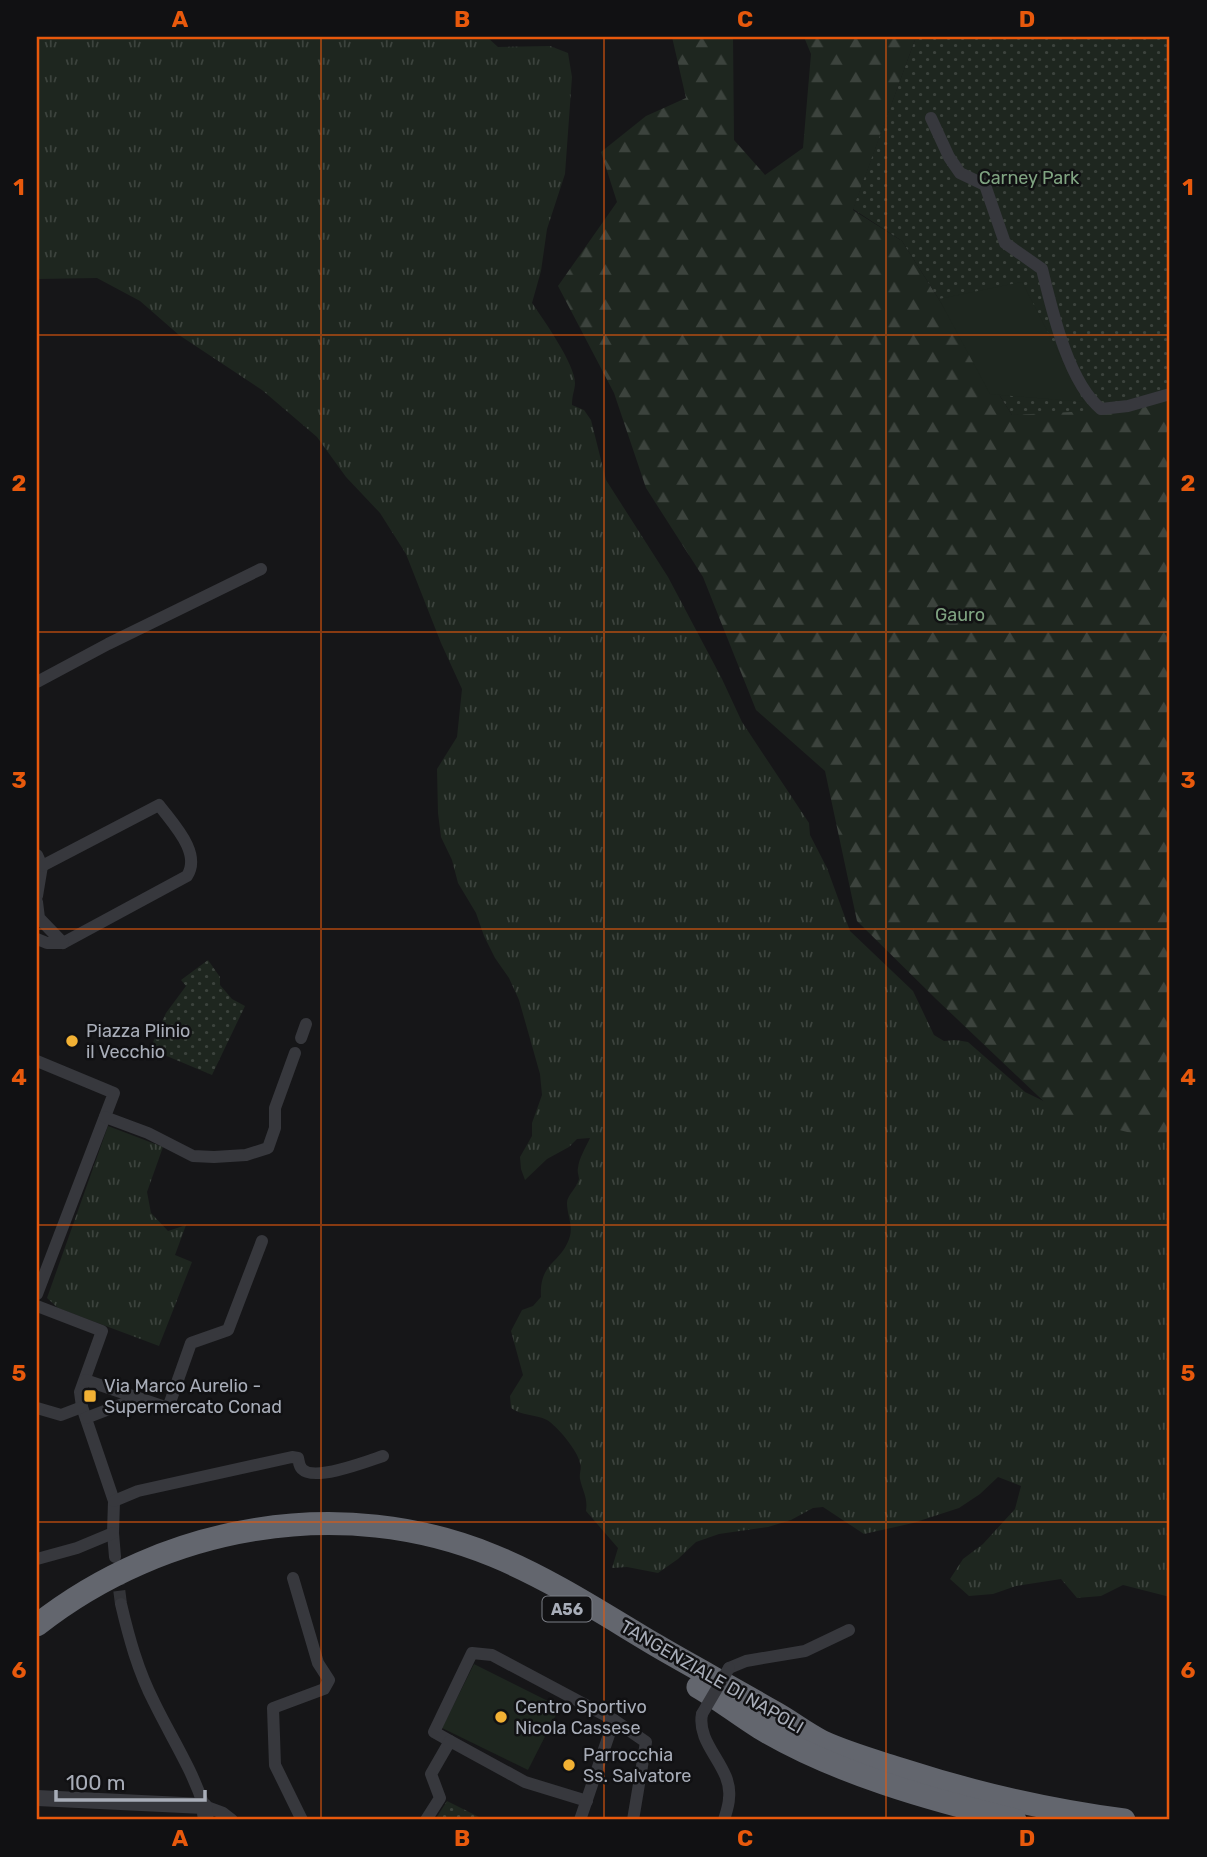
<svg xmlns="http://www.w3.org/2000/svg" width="1207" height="1857" viewBox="0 0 1207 1857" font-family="Rubik,sans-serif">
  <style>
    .grass { fill: url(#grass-tufts) }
    .forest { fill: url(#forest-firs) }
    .park { fill: url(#park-dots) }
    .garden { fill: #1e261f }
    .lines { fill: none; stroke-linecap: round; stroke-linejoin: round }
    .minor-tunnel { stroke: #333438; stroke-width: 12; stroke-dasharray: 12 6; stroke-linecap: butt }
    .minor { stroke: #37383d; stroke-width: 12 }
    .tertiary { stroke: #37383d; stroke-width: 16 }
    .motorway { stroke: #63666e; stroke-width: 23 }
    .minor-bridge { stroke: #37383d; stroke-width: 12 }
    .grid { fill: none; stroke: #e8590c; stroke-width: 2; stroke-opacity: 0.55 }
    .poi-dot { fill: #f2b134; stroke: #111113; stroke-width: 2.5 }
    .labels { text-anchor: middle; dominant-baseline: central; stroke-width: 5; stroke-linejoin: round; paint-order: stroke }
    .shield { fill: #111113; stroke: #7b7e86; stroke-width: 2 }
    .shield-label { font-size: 16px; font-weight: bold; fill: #a8adb8 }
    .park-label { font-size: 18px; fill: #7fa381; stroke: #111113 }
    .poi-label { font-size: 18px; fill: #a8adb8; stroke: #111113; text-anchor: start }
    .street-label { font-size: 18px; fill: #a8adb8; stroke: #111113 }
    .neatline { fill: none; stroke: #e8590c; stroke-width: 2.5 }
    .grid-label { font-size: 23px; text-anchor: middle; font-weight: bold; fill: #e8590c }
  </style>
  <defs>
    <pattern id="grass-tufts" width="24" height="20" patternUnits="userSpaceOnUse" patternTransform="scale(1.75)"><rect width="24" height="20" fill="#1e261f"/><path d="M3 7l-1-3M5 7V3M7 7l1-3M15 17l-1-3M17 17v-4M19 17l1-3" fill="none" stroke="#3c433d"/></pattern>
    <pattern id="forest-firs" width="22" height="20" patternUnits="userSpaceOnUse" patternTransform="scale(1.75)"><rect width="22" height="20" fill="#1e261f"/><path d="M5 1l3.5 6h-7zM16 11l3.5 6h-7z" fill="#3c433d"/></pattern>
    <pattern id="park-dots" width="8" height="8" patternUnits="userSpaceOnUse" patternTransform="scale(1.75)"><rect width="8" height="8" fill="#1e261f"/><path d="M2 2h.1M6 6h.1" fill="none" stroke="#3c433d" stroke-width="1.8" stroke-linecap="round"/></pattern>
  </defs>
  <rect width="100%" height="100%" fill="#161618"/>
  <g class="grass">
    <path d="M37 37H487L498 47 550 46 568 53 572 77 565 174 547 229 541 271 532 303C543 319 575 364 575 383 575 390 572 394 572 405L584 410 591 420 606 480 668 577 722 679 742 722 809 823 810 835 827 868 850 931 913 991 934 1035 944 1041 956 1040 968 1042 1025 1092 1060 1109 1170 1138V1597L1123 1585 1101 1596 1077 1598 1061 1579 1016 1586 993 1594 969 1596 950 1579 963 1559 983 1544 1015 1509 1021 1486 998 1477 980 1494 959 1508 913 1523 864 1534 823 1507 813 1508 791 1520 768 1527 719 1534 696 1542 678 1559 658 1573 627 1567 612 1568 618 1548 586 1511C588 1498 583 1492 580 1479 579 1474 582 1468 580 1463 578 1451 557 1426 547 1420 535 1414 522 1416 511 1408L510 1396 523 1375 511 1331 522 1310 533 1306 541 1297C539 1261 562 1264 570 1236 573 1225 567 1214 567 1203 567 1195 577 1188 579 1179 579 1176 577 1172 578 1168 579 1158 586 1147 590 1138L577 1139 569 1147 547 1159 525 1180 521 1169 520 1157 532 1136V1123L542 1095 540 1074 519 1000 509 978 495 958 484 936 476 913 458 883 452 860 441 837 438 813 437 769 457 737 462 689 441 643 406 554 380 513 346 477 317 437 262 390 179 335 140 301 97 278 37 279Z"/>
    <polygon points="108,1126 163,1147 147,1192 151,1213 168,1231 186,1225 175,1255 192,1262 159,1346 58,1308 47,1298"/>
  </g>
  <polygon class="forest" points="672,37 733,37 734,140 765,175 803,148 811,54 804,37 916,37 853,210 902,241 1012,415 1170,391 1170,1143 1057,1114 936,999 857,921 825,771 756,710 703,577 646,488 614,393 558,286 617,202 601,152 646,116 686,98"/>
  <g class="park">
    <polygon points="916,37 1170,37 1170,391 1091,411 1012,415 902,241 853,209"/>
    <polygon points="208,960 220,977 220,985 232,999 245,1006 212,1075 150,1049 166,1013 186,986 181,980"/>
    <polygon points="447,1801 483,1819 482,1820 435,1820"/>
  </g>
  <g class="garden">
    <polygon points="1022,282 1084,402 990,394 939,299"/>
    <polygon points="474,1664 560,1707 528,1770 442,1728"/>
  </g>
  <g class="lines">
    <polyline class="minor-tunnel" points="117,1573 121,1604"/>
    <g class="minor">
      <path d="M931 118 949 157 960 173 985 185 1005 243 1042 269C1052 310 1068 382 1101 409L1128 406 1170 394"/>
      <polyline points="37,682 108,644 261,569"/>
      <polyline points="37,855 42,866 37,896"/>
      <path d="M37 902 39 918 63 943 187 876C202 853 173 824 159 805L42 866"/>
      <polyline points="37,939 47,943 63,943"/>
      <polyline points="301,1038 306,1024"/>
      <polyline points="37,1061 114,1093 37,1294"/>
      <polyline points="105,1117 148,1133 193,1156 214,1157 246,1155 268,1148 275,1128 275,1108 295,1053"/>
      <polyline points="37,1306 102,1331 80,1392 82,1407 114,1501 113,1533 115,1557"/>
      <polyline points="85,1380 168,1408 191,1343 228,1330 262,1241"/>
      <polyline points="37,1408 61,1415 82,1407"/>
      <polyline points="86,1418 138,1398"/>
      <path d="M114 1501 138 1491 292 1457 298 1458C299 1462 299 1466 302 1469 314 1482 368 1461 383 1456"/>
      <polyline points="37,1559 77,1548 113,1533"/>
      <polyline points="293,1578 318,1663 329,1680 324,1689 273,1708 275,1765 302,1820"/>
      <path d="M121 1604C129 1638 138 1671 154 1702 172 1739 191 1767 204 1806L223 1813 232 1820"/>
      <polyline points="729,1668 746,1661 805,1651 849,1630"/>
      <path d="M702 1714C696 1745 733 1767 729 1798 729 1805 726 1813 724 1820"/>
      <polyline points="450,1741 434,1732 472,1653 492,1655 614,1720 646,1742 633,1820"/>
      <polyline points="426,1820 440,1798 431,1774 450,1741 525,1782 587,1801"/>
      <polyline points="580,1820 614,1720"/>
    </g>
    <polyline class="tertiary" points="37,1798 204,1806 206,1820"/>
    <g class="motorway">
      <path d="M37 1625C164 1525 342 1493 494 1556 550 1579 602 1613 654 1644 693 1667 733 1688 772 1711 789 1720 805 1733 823 1742 847 1753 875 1761 900 1769 974 1793 1047 1810 1124 1820"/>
      <path d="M698 1687C719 1699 739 1715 760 1728 835 1773 931 1800 1015 1820"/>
    </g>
    <polyline class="minor-bridge" points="702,1714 729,1668"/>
  </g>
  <path class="grid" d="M321 37V1820M604 37V1820M886 37V1820M37 335H1170M37 632H1170M37 929H1170M37 1225H1170M37 1522H1170"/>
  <g class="poi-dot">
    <circle cx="72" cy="1041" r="7"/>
    <rect x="83" y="1389" width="14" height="14" rx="3.5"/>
    <circle cx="501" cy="1717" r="7"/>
    <circle cx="569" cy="1765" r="7"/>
  </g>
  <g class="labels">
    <rect class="shield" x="542.5" y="1596.5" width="49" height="25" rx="5"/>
    <g class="shield-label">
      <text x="567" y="1609">A56</text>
    </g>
    <g class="park-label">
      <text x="1029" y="178">Carney Park</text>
      <text x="960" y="615">Gauro</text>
    </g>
    <g class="poi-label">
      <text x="86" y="1031">Piazza Plinio<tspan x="86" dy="21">il Vecchio</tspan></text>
      <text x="104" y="1386">Via Marco Aurelio -<tspan x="104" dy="21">Supermercato Conad</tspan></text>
      <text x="515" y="1707">Centro Sportivo<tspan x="515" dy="21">Nicola Cassese</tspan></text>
      <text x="583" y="1755">Parrocchia<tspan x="583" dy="21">Ss. Salvatore</tspan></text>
    </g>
    <g class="street-label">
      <text transform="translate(712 1677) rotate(30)">TANGENZIALE DI NAPOLI</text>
    </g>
  </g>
  <rect width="1207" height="1857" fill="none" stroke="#111113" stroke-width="77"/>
  <path d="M56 1790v10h149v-10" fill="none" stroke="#a8adb8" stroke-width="3.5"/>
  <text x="66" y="1790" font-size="21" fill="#a8adb8" stroke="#111113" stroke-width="5" paint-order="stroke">100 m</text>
  <rect x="38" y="38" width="1130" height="1780" class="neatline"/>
  <g class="grid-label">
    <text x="180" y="27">A</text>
    <text x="462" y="27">B</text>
    <text x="745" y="27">C</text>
    <text x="1027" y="27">D</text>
    <text x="19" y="195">1</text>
    <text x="1188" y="195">1</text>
    <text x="19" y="491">2</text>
    <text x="1188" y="491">2</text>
    <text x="19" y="788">3</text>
    <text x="1188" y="788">3</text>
    <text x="19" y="1085">4</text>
    <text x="1188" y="1085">4</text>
    <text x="19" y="1381">5</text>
    <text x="1188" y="1381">5</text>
    <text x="19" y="1678">6</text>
    <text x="1188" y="1678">6</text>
    <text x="180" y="1846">A</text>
    <text x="462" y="1846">B</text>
    <text x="745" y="1846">C</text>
    <text x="1027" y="1846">D</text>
  </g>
</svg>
